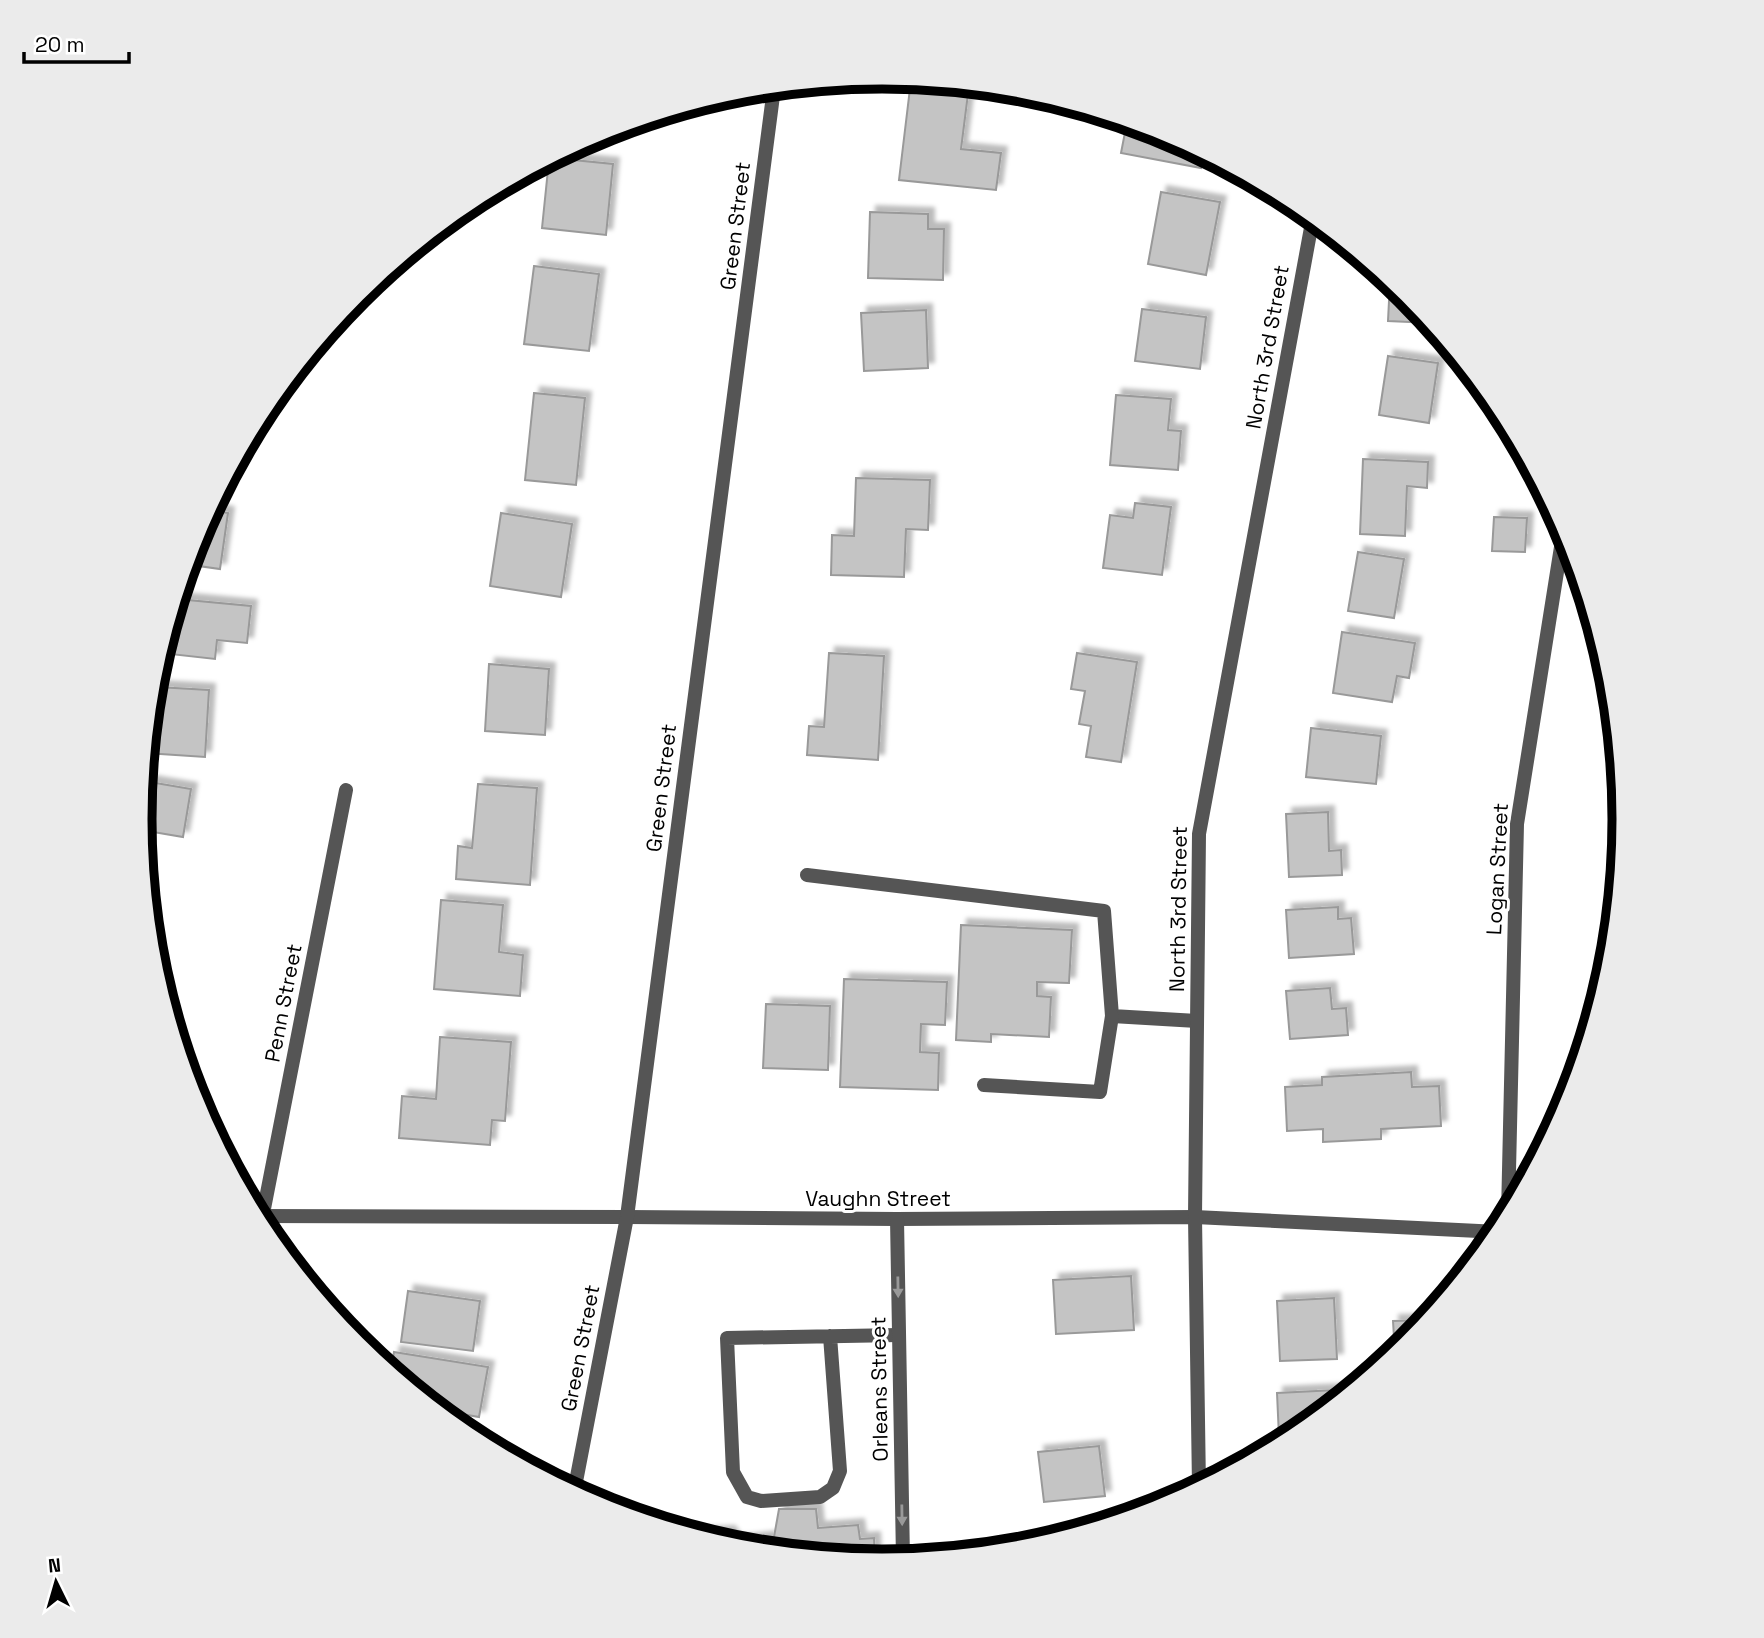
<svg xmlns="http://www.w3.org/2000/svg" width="1764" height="1638" viewBox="0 0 1764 1638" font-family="'Space Grotesk',sans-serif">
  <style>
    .building { fill: #c4c4c4; stroke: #999; stroke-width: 2; filter: url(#shadow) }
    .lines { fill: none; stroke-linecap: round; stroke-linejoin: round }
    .service { stroke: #555; stroke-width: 14 }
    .minor { stroke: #555; stroke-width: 14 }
    .oneway { fill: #999 }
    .labels { text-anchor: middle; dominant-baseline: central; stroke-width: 6; stroke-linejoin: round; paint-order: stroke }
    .street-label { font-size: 21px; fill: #000; stroke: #fff }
    .rim { fill: none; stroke: #000; stroke-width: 9 }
  </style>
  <defs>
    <filter id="shadow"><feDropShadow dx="6" dy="-6" stdDeviation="2" flood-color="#0004"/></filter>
  </defs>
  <rect width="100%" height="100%" fill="#fff"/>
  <g class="building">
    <polygon points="911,80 969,86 961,149 1001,153 996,190 899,180"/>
    <polygon points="1127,122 1166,134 1204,154 1201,168 1121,153"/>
    <polygon points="553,158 613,164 606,235 542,228 549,160"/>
    <polygon points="1161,192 1220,202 1206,275 1148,264"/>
    <polygon points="870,212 928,214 928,229 944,229 943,280 868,278"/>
    <polygon points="534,266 599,274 589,351 524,344"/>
    <polygon points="1390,281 1407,295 1430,323 1388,321"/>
    <polygon points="1142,309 1206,317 1200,369 1135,361"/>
    <polygon points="926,310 928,368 864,371 861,313"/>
    <polygon points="1388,356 1438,363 1429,423 1379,415"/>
    <polygon points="534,393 585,398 576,485 525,480"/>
    <polygon points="1116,395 1171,399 1168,430 1181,431 1178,470 1110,465"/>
    <polygon points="1363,459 1428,462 1427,488 1407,486 1405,536 1360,534"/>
    <polygon points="856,478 930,480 928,530 906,529 904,577 831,575 832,535 854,536"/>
    <polygon points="1135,503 1171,507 1162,575 1103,568 1110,515 1133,518"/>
    <polygon points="210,510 228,513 220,569 191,565 189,580 183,579 197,535"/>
    <polygon points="501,513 572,524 561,597 490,586"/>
    <polygon points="1494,517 1527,518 1525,552 1492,551"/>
    <polygon points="1358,552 1404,559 1394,618 1348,611"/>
    <polygon points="177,599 251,606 247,643 217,640 215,659 161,653"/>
    <polygon points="1342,632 1415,643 1409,678 1397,676 1392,702 1333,693"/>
    <polygon points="829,653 884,656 878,760 807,755 809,726 824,727"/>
    <polygon points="1077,653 1137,662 1121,762 1086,757 1091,726 1079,724 1085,691 1071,689"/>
    <polygon points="489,664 549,669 545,735 485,731"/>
    <polygon points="157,687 209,690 205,757 146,753 151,712 155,712"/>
    <polygon points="1311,728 1381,736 1376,784 1306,777"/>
    <polygon points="144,781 191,789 183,837 141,830 140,819"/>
    <polygon points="478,784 537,788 530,885 456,879 458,846 472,848"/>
    <polygon points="1328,812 1329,851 1341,850 1342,875 1289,877 1286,814"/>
    <polygon points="441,900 503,905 499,952 523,955 520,996 434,989"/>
    <polygon points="1338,907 1338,919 1351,918 1354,954 1289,958 1286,910"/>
    <polygon points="961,925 1072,930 1069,983 1037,982 1037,996 1051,997 1049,1037 991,1034 991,1042 956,1040"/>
    <polygon points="844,979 947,982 945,1025 921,1024 920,1052 939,1053 938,1090 840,1087"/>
    <polygon points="1330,988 1332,1009 1346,1008 1348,1035 1290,1039 1286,991"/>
    <polygon points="766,1004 830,1006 828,1070 763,1068"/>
    <polygon points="440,1037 511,1042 505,1121 492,1120 490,1145 399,1138 402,1096 436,1099"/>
    <polygon points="1411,1072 1412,1087 1439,1086 1441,1126 1381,1129 1381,1139 1323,1142 1323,1129 1287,1131 1285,1087 1322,1085 1322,1077"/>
    <polygon points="1131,1276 1134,1330 1056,1334 1053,1280"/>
    <polygon points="1453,1287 1440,1303 1439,1288"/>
    <polygon points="408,1291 480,1301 473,1351 401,1342"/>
    <polygon points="1334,1298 1337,1359 1280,1361 1277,1301"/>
    <polygon points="1426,1320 1406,1344 1395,1354 1393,1321"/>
    <polygon points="394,1352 488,1367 479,1417 439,1410 391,1371"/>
    <polygon points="1336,1390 1336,1402 1294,1436 1279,1437 1277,1393"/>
    <polygon points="1099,1446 1105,1496 1044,1502 1038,1452"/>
    <polygon points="779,1509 816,1509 818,1528 858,1525 860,1539 874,1538 875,1560 737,1547 702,1536 704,1533 729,1532 735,1541 774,1537"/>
  </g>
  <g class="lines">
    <g class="service">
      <polyline points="807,875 1104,911 1112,1016 1197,1021"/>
      <polyline points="984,1085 1100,1092 1112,1016"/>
      <polyline points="1508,1214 1517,824 1564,528"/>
      <polyline points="261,1224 346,790"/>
      <polyline points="830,1336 840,1471 833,1488 820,1497 761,1501 747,1497 733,1472 727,1338 899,1335"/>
    </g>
    <g class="minor">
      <polyline points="257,1216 627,1217 897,1219 1195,1217 1499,1232"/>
      <polyline points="897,1219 903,1559"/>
      <polyline points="1199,1487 1195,1217 1199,834 1313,217"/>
      <polyline points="574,1492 627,1217 774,88"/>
    </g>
  </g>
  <defs><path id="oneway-solid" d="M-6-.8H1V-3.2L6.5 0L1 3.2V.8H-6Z" transform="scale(1.75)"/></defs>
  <g class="oneway">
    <use href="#oneway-solid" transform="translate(898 1287) rotate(89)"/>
    <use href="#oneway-solid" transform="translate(902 1515) rotate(89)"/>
  </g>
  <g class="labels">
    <g class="street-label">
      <text transform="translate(735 226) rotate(-83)">Green Street</text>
      <text transform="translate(1267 347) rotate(-80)">North 3rd Street</text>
      <text transform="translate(661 788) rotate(-83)">Green Street</text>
      <text transform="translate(1497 869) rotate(-87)">Logan Street</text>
      <text transform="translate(1178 909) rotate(-89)">North 3rd Street</text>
      <text transform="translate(283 1003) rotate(-79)">Penn Street</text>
      <text x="878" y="1198">Vaughn Street</text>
      <text transform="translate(580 1348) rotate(-79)">Green Street</text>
      <text transform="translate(879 1389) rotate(-91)">Orleans Street</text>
    </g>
  </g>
  <path d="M0 0H1764V1638H0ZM152 819a730 730 0 1 1 1460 0a730 730 0 1 1-1460 0Z" fill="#ebebeb" fill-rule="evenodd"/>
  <path class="rim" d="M152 819a730 730 0 1 1 1460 0a730 730 0 1 1-1460 0Z"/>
  <g transform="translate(56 1582) rotate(355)" stroke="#ffffff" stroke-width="5" paint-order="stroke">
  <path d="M0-5L12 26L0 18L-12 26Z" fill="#000000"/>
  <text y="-10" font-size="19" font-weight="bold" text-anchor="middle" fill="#000000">N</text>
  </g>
  <path d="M24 52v10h105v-10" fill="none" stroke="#000000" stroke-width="3.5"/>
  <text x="35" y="52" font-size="21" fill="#000000" stroke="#ffffff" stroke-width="5" paint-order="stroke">20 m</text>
</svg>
